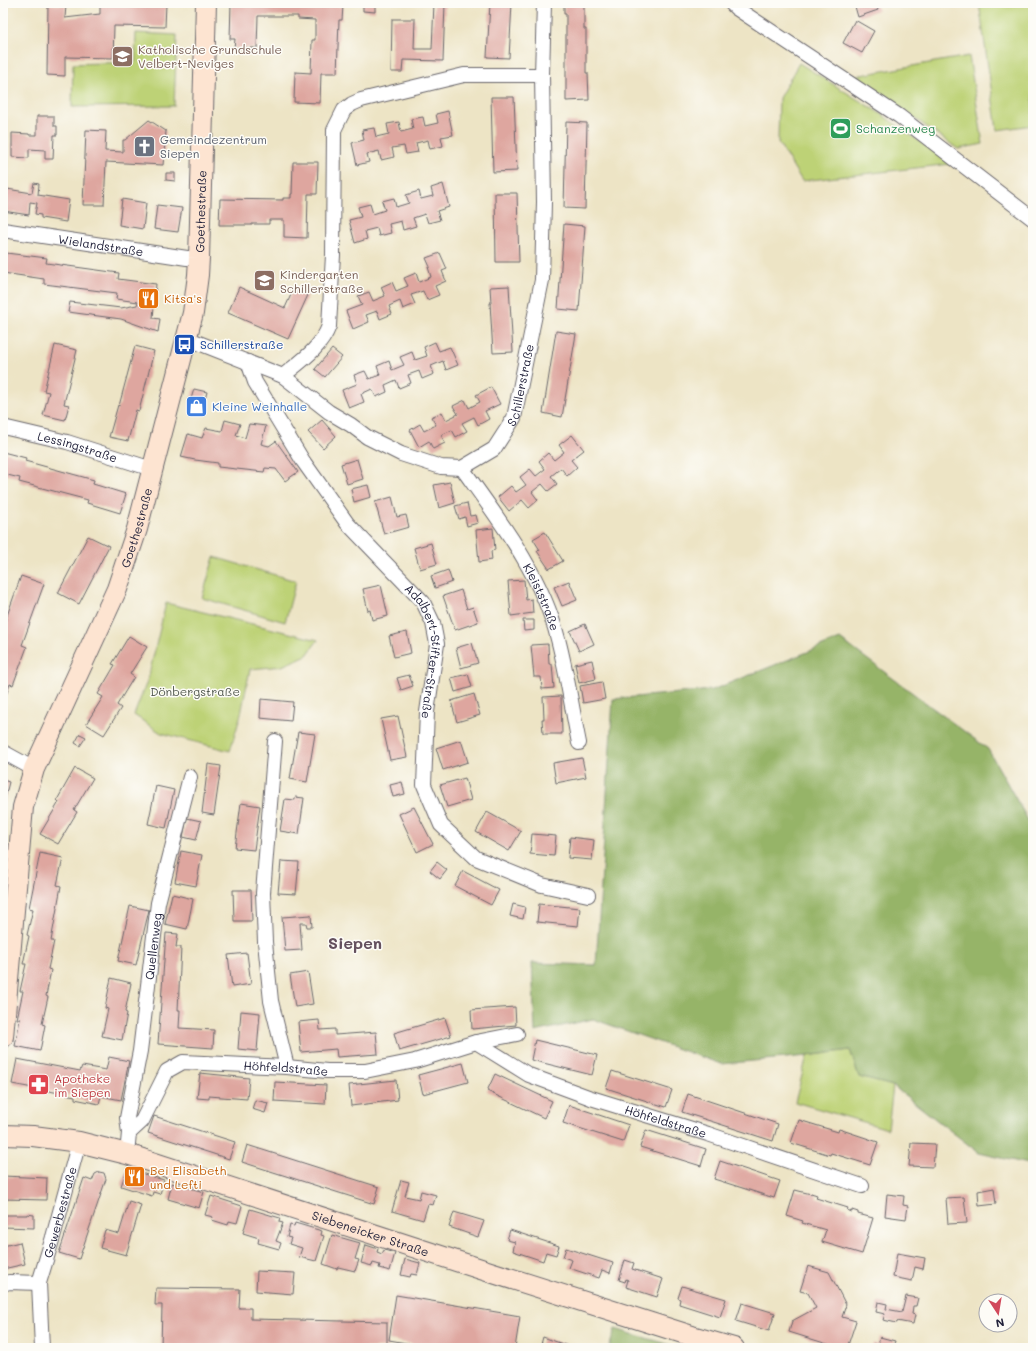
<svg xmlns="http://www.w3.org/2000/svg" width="1036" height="1351" viewBox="0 0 1036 1351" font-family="Mali,sans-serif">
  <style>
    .green { fill: #bdd276; stroke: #707a58 }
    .forest { fill: #96b467; stroke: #5c6b51 }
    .building { fill: #dea69f }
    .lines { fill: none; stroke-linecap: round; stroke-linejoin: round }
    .street-casing { stroke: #69666b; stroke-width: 16 }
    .secondary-casing { stroke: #69666b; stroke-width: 22 }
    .street { stroke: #fff; stroke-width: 14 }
    .secondary { stroke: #fde4d1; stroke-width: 20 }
    .labels { text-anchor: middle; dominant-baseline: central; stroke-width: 3; stroke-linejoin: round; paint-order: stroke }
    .education-label { font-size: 12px; fill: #785e54; stroke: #fdfcf7; text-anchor: start }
    .leisure-label { font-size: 12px; fill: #27864d; stroke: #fdfcf7; text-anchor: start }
    .worship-label { font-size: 12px; fill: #5b616d; stroke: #fdfcf7; text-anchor: start }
    .street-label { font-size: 12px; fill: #22223b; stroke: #fdfcf7 }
    .food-label { font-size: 12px; fill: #c56008; stroke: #fdfcf7; text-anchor: start }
    .transit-label { font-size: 12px; fill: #164399; stroke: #fdfcf7; text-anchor: start }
    .shop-label { font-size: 12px; fill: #366cbe; stroke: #fdfcf7; text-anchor: start }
    .park-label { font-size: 12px; fill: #50574d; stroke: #fdfcf7 }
    .health-label { font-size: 12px; fill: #be3a42; stroke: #fdfcf7; text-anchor: start }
    .district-label { font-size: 16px; font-weight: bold; fill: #64505e; stroke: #fdfcf7 }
  </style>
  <rect width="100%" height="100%" fill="#fdfcf7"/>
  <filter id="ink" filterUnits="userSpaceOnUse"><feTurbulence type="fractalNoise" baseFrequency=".025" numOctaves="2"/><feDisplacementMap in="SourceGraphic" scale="8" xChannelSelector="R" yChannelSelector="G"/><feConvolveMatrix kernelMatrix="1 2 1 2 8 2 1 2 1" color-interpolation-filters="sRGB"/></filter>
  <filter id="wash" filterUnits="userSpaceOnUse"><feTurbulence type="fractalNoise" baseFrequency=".012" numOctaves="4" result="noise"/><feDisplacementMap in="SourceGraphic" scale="16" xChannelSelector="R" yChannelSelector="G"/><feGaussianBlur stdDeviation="0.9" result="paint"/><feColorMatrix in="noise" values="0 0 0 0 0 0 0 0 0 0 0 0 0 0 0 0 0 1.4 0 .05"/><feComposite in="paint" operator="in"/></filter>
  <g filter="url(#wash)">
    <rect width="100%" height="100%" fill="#ede4c5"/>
    <g class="green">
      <polygon points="979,3 1033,3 1033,125 997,130"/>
      <polygon points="136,33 177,35 174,106 72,107 73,64 135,62"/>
      <polygon points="969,56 983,144 958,149 855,76"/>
      <polygon points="799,63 881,114 951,164 802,181 778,142 779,98"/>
      <polygon points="214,557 296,581 285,622 202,598"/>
      <polygon points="166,603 318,640 307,655 282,666 250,669 241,714 230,751 161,733 134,715 148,679"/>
      <polygon points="850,1050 859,1077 893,1086 888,1129 795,1102 807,1056"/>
    </g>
    <g class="forest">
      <polygon points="840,639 988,749 1033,829 1033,1165 979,1153 893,1086 859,1077 850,1050 807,1056 721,1064 593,1019 535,1032 532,963 596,965 613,699 712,690"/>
      <polygon points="615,1329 680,1348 609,1348"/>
    </g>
    <g id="blocks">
      <g class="building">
        <polygon points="100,3 166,4 165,27 114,26 113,58 65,57 65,76 47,75 48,4 66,5 65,18 100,14"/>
        <polygon points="231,3 329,3 329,6 343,6 342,20 339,20 337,73 321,73 320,103 294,102 295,72 311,73 312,40 315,40 315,20 298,19 298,16 258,16 257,48 234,48 235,39 230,39"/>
        <polygon points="363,3 375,3 375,12 363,11"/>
        <polygon points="434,3 445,3 443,61 403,60 402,72 391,72 392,19 415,19 414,49 432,49"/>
        <polygon points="490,3 512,3 509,58 487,57"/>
        <polygon points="564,3 584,3 584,29 586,29 586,73 588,73 589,100 566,101 566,14 564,14"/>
        <polygon points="854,3 876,3 878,10 858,17"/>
        <polygon points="855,20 874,31 862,53 843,43"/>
        <polygon points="491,97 514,97 517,171 493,172"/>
        <polygon points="448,111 453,135 441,137 443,146 430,149 428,140 416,143 418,152 406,154 404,146 392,148 394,157 381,160 379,151 367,154 369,162 357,165 352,143 364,140 362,130 374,128 376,137 389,134 387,124 399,122 401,132 413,129 411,119 423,117 425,126 438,123 436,114"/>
        <polygon points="37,116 54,116 54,126 57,126 57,135 54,135 53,159 45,159 45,150 29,149 29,158 12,157 12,133 29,134 29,135 37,135"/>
        <polygon points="149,120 166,131 163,165 106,162 104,205 83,205 86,130 106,131 105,151 123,152 123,140 125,140"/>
        <polygon points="566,122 587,123 585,209 564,208"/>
        <polygon points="293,162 318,162 317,194 308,194 307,238 284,237 284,220 269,220 269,224 252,224 252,225 219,225 220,199 283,200 283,198 291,198 291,194 292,194"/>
        <polygon points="166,173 175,173 175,181 166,180"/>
        <polygon points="34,183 39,184 38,195 69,200 66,222 41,218 41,215 35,214 37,203 30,202 29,215 3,211 7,189 32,193"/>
        <polygon points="443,184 449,207 437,211 440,220 428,223 425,214 413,218 416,226 403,230 401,221 389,224 391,233 379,236 377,228 365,231 367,239 355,243 349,220 361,217 358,207 370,204 373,214 385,210 382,201 394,198 396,207 409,203 406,195 419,191 421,199 433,196 431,188"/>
        <polygon points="495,193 517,193 519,262 496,262"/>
        <polygon points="122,199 146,203 143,229 119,225"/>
        <polygon points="157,205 182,208 178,232 154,229"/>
        <polygon points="564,224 585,226 579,311 558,309"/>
        <polygon points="6,253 47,258 46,263 119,273 118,279 156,284 153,318 160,319 158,332 121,319 68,312 70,302 121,308 137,305 138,302 116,299 117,293 44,284 44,279 3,273"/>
        <polygon points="440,253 447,269 442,271 446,281 435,286 439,295 427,300 423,291 411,295 415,304 403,309 400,301 389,306 392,314 380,319 377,311 366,315 369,322 353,329 346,311 362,305 358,296 369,292 373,301 385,296 381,287 392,282 396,291 408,286 404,278 416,273 419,282 431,277 428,267 430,267 426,258"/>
        <polygon points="509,286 513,352 493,353 490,303 491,303 490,287"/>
        <polygon points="239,287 285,308 294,288 308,295 288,339 228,313"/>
        <polygon points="556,331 576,334 562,417 543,413"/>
        <polygon points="435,342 439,351 450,347 458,365 446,370 443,361 431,366 434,374 422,379 419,371 408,375 411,383 399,388 396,380 385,385 387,392 376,397 372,389 361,394 364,402 349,408 342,390 357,384 354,375 365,371 369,379 380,375 377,366 389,361 392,370 404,365 400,357 412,352 415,360 427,356 424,347"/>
        <polygon points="55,345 77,350 64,404 69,405 65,420 43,415 49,392 44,391"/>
        <polygon points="135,346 154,351 139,411 136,410 128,441 109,437 118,405 119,406"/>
        <polygon points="332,349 342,357 325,377 315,369"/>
        <polygon points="491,387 500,404 485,411 489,419 478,425 474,417 462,423 467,431 456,437 452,430 441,435 445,443 433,449 429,441 419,447 410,430 420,424 424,431 436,425 431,417 442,412 446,420 458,414 453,406 465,400 469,408 480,402 476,395"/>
        <polygon points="194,389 207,392 201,414 190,410 193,400 191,399"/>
        <polygon points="225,420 240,424 236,435 245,438 249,424 266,426 261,444 269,446 276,441 298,472 285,481 276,469 265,468 264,472 218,467 218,463 195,460 181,457 188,434 202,438 206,428 222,431"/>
        <polygon points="322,420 336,436 323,448 308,432"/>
        <polygon points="572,435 584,450 571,460 577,467 567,476 561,468 551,476 557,484 548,491 542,484 532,492 538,500 529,508 522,500 509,511 498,497 511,486 516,492 526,485 520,477 530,469 536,476 545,469 539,461 548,453 554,460 564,452 559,445"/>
        <polygon points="3,452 26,458 25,461 94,480 93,484 126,494 120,513 87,503 88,500 19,482 20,478 3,474"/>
        <polygon points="357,459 363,479 347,484 341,464"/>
        <polygon points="450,482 455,503 439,508 434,485"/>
        <polygon points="368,485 371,497 354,502 351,489"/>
        <polygon points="392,497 397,517 406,515 409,527 384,534 375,502"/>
        <polygon points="467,503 470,516 476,515 478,523 467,526 465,517 459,519 455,506"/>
        <polygon points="493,528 495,550 491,551 492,560 479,562 476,530"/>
        <polygon points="545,532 563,561 549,569 537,551 540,550 533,539"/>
        <polygon points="88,536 109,546 79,604 58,593"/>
        <polygon points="431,543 437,564 420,569 414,548"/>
        <polygon points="448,570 452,582 435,588 431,576"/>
        <polygon points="21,576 44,584 22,645 27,647 13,685 10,684 3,704 3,650 7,640 3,638 3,627"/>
        <polygon points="524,580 526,600 532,599 533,613 511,616 508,581"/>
        <polygon points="569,581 577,600 562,606 554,587"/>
        <polygon points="381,585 388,616 372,620 370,610 368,611 363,589"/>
        <polygon points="461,590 467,609 473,607 478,622 455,630 443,596"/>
        <polygon points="523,620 534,620 534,630 524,631"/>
        <polygon points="585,624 594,644 579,651 570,631"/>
        <polygon points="407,632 411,653 394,657 389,636"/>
        <polygon points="129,636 147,647 130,674 134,677 117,705 121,708 104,735 86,724 103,697 98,694 115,665 112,664"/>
        <polygon points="472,643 478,663 461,668 456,648"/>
        <polygon points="548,644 549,664 552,664 554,688 542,689 541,677 534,677 531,645"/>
        <polygon points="592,660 596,679 579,683 575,664"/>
        <polygon points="468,674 472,687 455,692 451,678"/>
        <polygon points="409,675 413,686 401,690 397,678"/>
        <polygon points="602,682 605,699 583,703 580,686"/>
        <polygon points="474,694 480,715 457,722 451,701"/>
        <polygon points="561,696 562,734 543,734 542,719 544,719 543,697"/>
        <polygon points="261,699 293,702 291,721 260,718"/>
        <polygon points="398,716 407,757 390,760 381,719"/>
        <polygon points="298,732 315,734 307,782 290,779"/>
        <polygon points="80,734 86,737 80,746 75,743"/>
        <polygon points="461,740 468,762 443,770 436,748"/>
        <polygon points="582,758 586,777 556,783 553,763"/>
        <polygon points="208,764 221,766 214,815 202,813"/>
        <polygon points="75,768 93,778 74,810 77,812 58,844 40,834 59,802 57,800"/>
        <polygon points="465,778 471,800 447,807 440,785"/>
        <polygon points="3,780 9,782 4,802 3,802"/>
        <polygon points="402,782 405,794 393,797 390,785"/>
        <polygon points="156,786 174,790 166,828 148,824"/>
        <polygon points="295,797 304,798 299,834 280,831 285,799 295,800"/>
        <polygon points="241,803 260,806 254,850 235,848"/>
        <polygon points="414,807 433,844 417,852 399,814"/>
        <polygon points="487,812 521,831 509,851 476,832"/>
        <polygon points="187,818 201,821 196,840 183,837"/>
        <polygon points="532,834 556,836 554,856 530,854"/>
        <polygon points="570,837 594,840 592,860 568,858"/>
        <polygon points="181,851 202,855 196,886 175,882"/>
        <polygon points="40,853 63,858 57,885 61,886 51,941 54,941 48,969 51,970 46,996 48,997 42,1024 45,1025 40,1051 15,1046 20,1019 17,1019 23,991 20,991 26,964 23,964 29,936 27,935 33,909 29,908"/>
        <polygon points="281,861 299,862 296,894 278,893"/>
        <polygon points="437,862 447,870 440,879 430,871"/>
        <polygon points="463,871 499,890 491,905 455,886"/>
        <polygon points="233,890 251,890 252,921 234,921"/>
        <polygon points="172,894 193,899 187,929 165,924"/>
        <polygon points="513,904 525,907 523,919 510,916"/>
        <polygon points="539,904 580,908 578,926 537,922"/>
        <polygon points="130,906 149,910 136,965 118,961"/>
        <polygon points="311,915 312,927 307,927 306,923 300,923 302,950 285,951 282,917"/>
        <polygon points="166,933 178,934 176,947 181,947 178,1010 180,1010 179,1028 214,1030 213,1048 158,1044"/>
        <polygon points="247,953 251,984 232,987 228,955"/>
        <polygon points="308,972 313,1004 295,1007 290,975"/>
        <polygon points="111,978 131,983 125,1012 127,1013 122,1040 102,1036 108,1009 105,1008"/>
        <polygon points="515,1007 516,1025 472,1029 471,1010"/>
        <polygon points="241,1011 260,1013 257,1051 238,1049"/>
        <polygon points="445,1018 451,1036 399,1051 394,1033"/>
        <polygon points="319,1020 320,1030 335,1029 335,1035 376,1032 378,1054 337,1057 336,1049 301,1052 298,1022"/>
        <polygon points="535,1040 597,1055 592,1075 531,1060"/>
        <polygon points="109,1057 129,1061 121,1100 101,1096 99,1104 75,1099 75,1096 12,1084 17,1059 80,1071 82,1066 106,1070"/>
        <polygon points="463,1063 468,1082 423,1094 418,1075"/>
        <polygon points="612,1071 672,1090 666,1107 606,1088"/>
        <polygon points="200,1073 249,1078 247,1099 209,1096 209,1099 197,1098"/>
        <polygon points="495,1074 552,1101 544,1118 487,1091"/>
        <polygon points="396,1080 398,1100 351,1106 349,1085"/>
        <polygon points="275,1082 326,1085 325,1104 274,1101"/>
        <polygon points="688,1094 778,1124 773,1141 682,1112"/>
        <polygon points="255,1100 268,1103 265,1113 252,1109"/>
        <polygon points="569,1105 629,1125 623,1142 563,1123"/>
        <polygon points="154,1116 235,1142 229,1159 148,1133"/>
        <polygon points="799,1120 838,1132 839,1129 878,1142 870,1165 831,1153 830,1155 791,1143"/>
        <polygon points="646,1130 706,1149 701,1166 640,1147"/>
        <polygon points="911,1143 935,1144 933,1167 909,1166"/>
        <polygon points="247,1145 379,1187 374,1204 242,1162"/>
        <polygon points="720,1161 780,1181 774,1198 714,1179"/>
        <polygon points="127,1169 164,1180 160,1194 153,1192 152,1196 121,1186"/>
        <polygon points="99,1172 104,1173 106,1179 79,1259 59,1253 84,1178 92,1181 95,1174"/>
        <polygon points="3,1176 47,1178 46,1200 3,1199"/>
        <polygon points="401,1180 409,1182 405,1196 419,1199 421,1191 436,1195 433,1205 428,1204 423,1220 392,1211"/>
        <polygon points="172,1183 204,1192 199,1208 168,1199"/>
        <polygon points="994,1188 996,1204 979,1206 978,1191"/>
        <polygon points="795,1190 811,1194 811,1193 817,1195 816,1198 848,1208 847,1210 852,1212 852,1210 858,1212 858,1214 873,1218 862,1254 822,1242 826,1230 802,1223 803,1221 787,1216"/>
        <polygon points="887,1194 904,1196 903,1205 908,1206 906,1219 885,1216"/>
        <polygon points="211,1196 242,1206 237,1223 229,1221 228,1225 212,1220 213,1217 205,1215"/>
        <polygon points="964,1197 967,1223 948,1224 946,1198"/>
        <polygon points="129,1201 141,1205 126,1255 100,1248 105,1230 119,1234"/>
        <polygon points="250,1209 280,1218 279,1222 283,1223 276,1241 281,1243 279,1249 258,1243 259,1238 243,1233"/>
        <polygon points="454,1212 484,1221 478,1237 449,1227"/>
        <polygon points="27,1214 34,1215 34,1228 3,1227 3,1215 27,1215"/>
        <polygon points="295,1223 322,1231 321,1235 324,1236 316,1261 299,1257 302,1248 289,1244 291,1238 287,1237 290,1225 294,1226"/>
        <polygon points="510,1230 559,1246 556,1255 546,1252 543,1261 513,1251 515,1242 507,1240"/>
        <polygon points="332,1235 360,1243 355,1259 359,1260 355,1271 338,1267 337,1269 323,1264"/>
        <polygon points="20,1242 25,1264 3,1269 3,1246"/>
        <polygon points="366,1245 378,1249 377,1252 382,1254 384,1250 395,1253 390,1271 379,1268 380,1265 373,1263 372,1266 361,1263"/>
        <polygon points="566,1248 613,1263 610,1273 602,1270 599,1278 569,1268 572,1260 563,1257"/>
        <polygon points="897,1253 925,1258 923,1269 915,1267 912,1281 893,1277"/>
        <polygon points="405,1259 420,1263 417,1275 411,1274 410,1277 401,1275"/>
        <polygon points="625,1260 634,1263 632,1269 663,1279 657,1297 626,1287 628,1280 626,1279 625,1282 619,1280"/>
        <polygon points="808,1266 829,1272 846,1305 842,1317 856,1321 847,1348 840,1348 789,1332 792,1321 816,1308 808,1293 800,1291"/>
        <polygon points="257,1271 295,1273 293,1294 256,1291"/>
        <polygon points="682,1286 726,1299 720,1317 679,1304 680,1299 678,1298"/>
        <polygon points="156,1288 240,1289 239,1308 251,1308 251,1319 387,1322 387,1348 161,1348 162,1305 155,1305"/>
        <polygon points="396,1295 520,1316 515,1348 435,1348 389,1340"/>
        <polygon points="906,1296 918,1298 916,1306 913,1306 912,1314 915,1315 913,1324 897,1321 897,1323 883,1320 885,1314 876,1312 878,1302 887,1304 886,1309 902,1312"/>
        <polygon points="742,1303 775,1313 769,1331 736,1321"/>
        <polygon points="543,1337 574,1348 540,1348"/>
        <polygon points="880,1337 895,1341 893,1348 872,1348 873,1344 878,1345"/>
      </g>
    </g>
  </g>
  <g filter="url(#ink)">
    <use href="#blocks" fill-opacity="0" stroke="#69666b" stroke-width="1"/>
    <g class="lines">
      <defs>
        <g id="street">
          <polyline points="731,3 736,8 899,116 1033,219"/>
          <path id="s1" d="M3 230 187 258H199"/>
          <path id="s2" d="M186 338 283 376 329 412 351 425 367 437 401 454 441 467 462 468 494 449 514 418 542 280 544 202 542 75 544 3"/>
          <path id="s3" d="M248 362 255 382 303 461 347 523 423 602 433 623 437 644 427 712 424 785 441 825 476 858 542 885 588 895"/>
          <path d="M283 376C301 361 321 348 329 326L333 255 334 130 344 110 352 104 361 100 464 75H542"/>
          <path id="s4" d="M3 427 67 442 152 469"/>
          <path id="s5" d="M462 468C500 521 542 575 558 639 567 673 572 709 579 743"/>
          <polyline points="275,741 263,893 265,942 271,1001 287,1067"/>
          <polyline points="3,752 34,769"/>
          <polyline points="476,1042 517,1034"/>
          <path id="s6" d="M129 1133 142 1121 167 1071 183 1062 287 1067 327 1071H365L415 1061 476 1042 529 1075 591 1098 708 1134 862 1186"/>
          <path id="s7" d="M127 1154 129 1133 127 1118 140 1051 158 903 190 777"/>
          <polyline points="3,1284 9,1282 39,1283"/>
          <path id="s8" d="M42 1348 39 1283 53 1237 79 1142"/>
        </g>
        <g id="secondary">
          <path id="s9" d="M3 1037 23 807 34 769 117 589 137 529 193 313 198 275 199 258 206 3"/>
          <path id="s10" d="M3 1135 33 1136 79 1142 127 1154 487 1271 692 1336 734 1348"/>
        </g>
      </defs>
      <use href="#street" class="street-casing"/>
      <use href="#secondary" class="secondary-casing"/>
      <use href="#street" class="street"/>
      <use href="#secondary" class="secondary"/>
    </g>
  </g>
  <defs>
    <symbol id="school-square" viewBox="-11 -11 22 22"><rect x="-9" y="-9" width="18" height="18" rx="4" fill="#8d6e63" stroke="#fdfcf7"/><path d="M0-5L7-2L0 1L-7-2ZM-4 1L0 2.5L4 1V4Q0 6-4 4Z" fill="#fff"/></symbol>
    <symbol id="stadium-square" viewBox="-11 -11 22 22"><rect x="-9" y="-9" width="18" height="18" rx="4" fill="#2e9e5b" stroke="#fdfcf7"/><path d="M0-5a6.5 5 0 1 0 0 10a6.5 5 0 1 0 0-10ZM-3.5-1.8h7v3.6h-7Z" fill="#fff"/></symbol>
    <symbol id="church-square" viewBox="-11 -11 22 22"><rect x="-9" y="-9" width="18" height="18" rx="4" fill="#6b7280" stroke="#fdfcf7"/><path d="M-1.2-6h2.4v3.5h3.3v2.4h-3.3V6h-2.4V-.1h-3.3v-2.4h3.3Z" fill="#fff"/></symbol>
    <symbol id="restaurant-square" viewBox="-11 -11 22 22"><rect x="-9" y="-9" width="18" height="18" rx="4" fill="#e8710a" stroke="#fdfcf7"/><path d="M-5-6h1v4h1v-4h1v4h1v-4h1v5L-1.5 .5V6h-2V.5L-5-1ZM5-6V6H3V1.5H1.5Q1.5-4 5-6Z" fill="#fff"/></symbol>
    <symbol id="bus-square" viewBox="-11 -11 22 22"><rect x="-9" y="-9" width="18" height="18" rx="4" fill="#1a4fb4" stroke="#fdfcf7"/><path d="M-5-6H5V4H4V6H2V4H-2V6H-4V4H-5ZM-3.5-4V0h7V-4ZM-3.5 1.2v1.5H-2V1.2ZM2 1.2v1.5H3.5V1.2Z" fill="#fff"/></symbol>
    <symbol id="shop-square" viewBox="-11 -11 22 22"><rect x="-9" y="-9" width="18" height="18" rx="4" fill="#3f7fe0" stroke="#fdfcf7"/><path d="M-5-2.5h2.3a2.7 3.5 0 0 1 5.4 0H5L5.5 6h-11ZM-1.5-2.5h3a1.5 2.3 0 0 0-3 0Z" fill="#fff"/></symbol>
    <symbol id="pharmacy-square" viewBox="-11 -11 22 22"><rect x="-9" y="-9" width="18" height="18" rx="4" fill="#e0444e" stroke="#fdfcf7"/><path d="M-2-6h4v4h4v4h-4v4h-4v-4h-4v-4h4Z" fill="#fff"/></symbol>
  </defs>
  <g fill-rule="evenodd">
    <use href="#school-square" x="110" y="44" width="25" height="25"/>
    <use href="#stadium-square" x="828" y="116" width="25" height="25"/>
    <use href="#church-square" x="132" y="134" width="25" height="25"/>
    <use href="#school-square" x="252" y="268" width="25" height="25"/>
    <use href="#restaurant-square" x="136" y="286" width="25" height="25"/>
    <use href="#bus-square" x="172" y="332" width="25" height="25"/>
    <use href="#shop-square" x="184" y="394" width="25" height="25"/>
    <use href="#pharmacy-square" x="26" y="1072" width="25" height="25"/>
    <use href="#restaurant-square" x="122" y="1164" width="25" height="25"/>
  </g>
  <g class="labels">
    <g class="education-label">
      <text x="138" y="49">Katholische Grundschule<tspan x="138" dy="14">Velbert-Neviges</tspan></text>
      <text x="280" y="274">Kindergarten<tspan x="280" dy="14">Schillerstraße</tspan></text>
    </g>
    <g class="leisure-label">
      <text x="856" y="128">Schanzenweg</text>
    </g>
    <g class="worship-label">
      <text x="160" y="139">Gemeindezentrum<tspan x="160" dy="14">Siepen</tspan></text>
    </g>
    <g class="street-label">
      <text stroke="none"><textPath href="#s9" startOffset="857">Goethestraße</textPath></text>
      <text stroke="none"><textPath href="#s1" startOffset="99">Wielandstraße</textPath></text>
      <text stroke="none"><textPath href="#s2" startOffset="417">Schillerstraße</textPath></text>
      <text stroke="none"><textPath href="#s4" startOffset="77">Lessingstraße</textPath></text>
      <text stroke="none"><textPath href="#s9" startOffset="533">Goethestraße</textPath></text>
      <text stroke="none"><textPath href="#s5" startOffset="152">Kleiststraße</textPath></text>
      <text stroke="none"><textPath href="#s3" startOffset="348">Adalbert-Stifter-Straße</textPath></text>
      <text stroke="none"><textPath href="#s7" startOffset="210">Quellenweg</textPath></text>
      <text stroke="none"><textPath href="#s6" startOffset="195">Höhfeldstraße</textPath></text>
      <text stroke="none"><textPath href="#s6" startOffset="596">Höhfeldstraße</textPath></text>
      <text stroke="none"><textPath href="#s8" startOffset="139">Gewerbestraße</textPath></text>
      <text stroke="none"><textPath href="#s10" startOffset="382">Siebeneicker Straße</textPath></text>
    </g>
    <g class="food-label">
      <text x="164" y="298">Kitsa's</text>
      <text x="150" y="1170">Bei Elisabeth<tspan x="150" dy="14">und Lefti</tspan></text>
    </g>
    <g class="transit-label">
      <text x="200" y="344">Schillerstraße</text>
    </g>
    <g class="shop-label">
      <text x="212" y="406">Kleine Weinhalle</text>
    </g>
    <g class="park-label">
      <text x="195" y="691">Dönbergstraße</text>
    </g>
    <g class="health-label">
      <text x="54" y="1078">Apotheke<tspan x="54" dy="14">im Siepen</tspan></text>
    </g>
    <g class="district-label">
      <text x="355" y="942">Siepen</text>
    </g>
  </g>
  <rect width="1036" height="1351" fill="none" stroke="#fdfcf7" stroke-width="16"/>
  <g transform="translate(998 1313) rotate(168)"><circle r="19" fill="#fdfcf7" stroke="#a5a5ac"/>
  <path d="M0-3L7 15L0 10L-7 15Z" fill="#d1495b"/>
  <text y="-6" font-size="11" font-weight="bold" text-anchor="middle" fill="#22223b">N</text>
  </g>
</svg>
